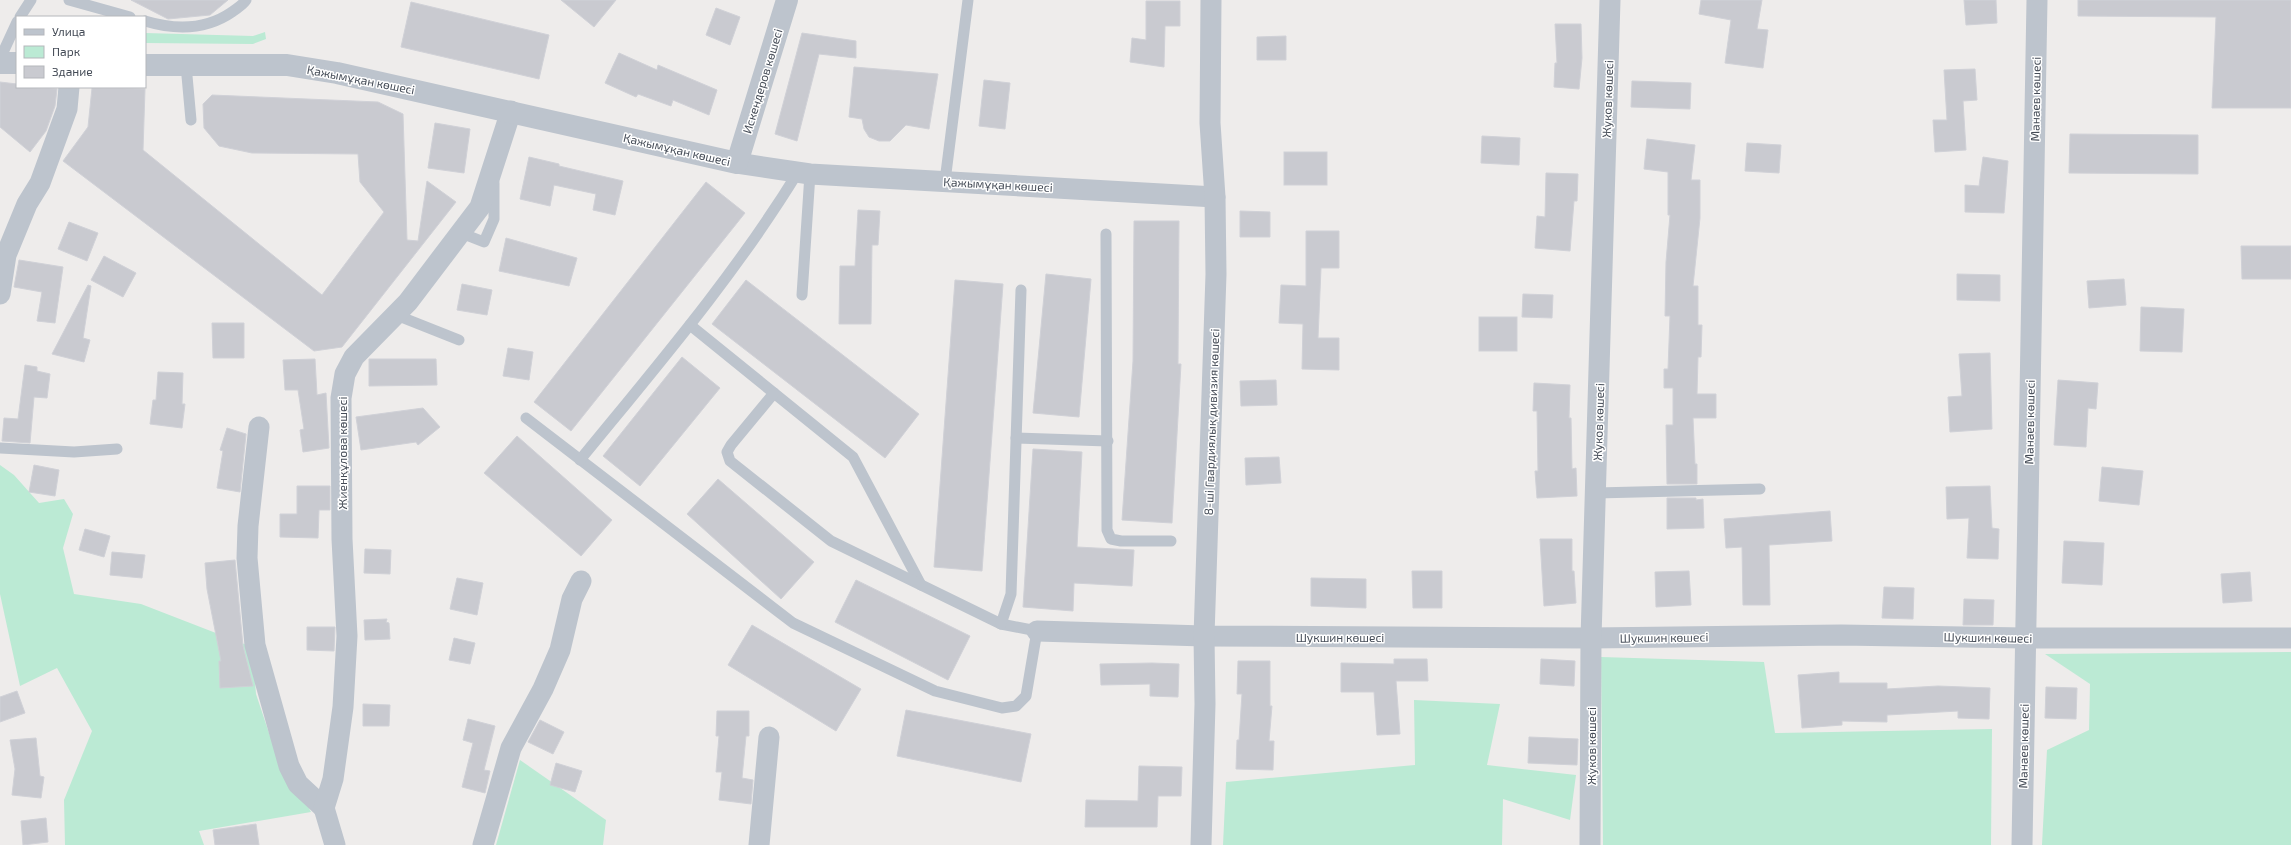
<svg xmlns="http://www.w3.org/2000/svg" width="2291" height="845" viewBox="0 0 2291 845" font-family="'Exo 2',sans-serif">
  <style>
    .green { fill: #bbead4 }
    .building { fill: #c9cad0; stroke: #d0d1d7 }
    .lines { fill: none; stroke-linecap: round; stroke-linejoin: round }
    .service { stroke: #bdc4cd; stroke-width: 11 }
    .minor { stroke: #bdc4cd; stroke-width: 21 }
    .tertiary { stroke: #bdc4cd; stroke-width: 22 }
    .labels { text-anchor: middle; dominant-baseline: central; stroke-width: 3; stroke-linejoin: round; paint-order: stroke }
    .street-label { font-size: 12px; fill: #454c57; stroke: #fff }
  </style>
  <rect width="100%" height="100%" fill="#eeeceb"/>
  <g class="green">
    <polygon points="265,32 266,39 253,44 145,43 145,33 253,36"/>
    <polygon points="0,465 14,475 39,503 64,499 73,514 63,548 74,594 141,604 252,647 256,694 270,736 311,812 199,831 204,845 65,845 64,800 92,731 57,668 20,686 0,594"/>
    <polygon points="2291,652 2291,845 2042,845 2047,750 2089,730 2090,684 2045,654"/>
    <polygon points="1601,657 1764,662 1775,733 1992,729 1991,845 1603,845"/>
    <polygon points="1414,700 1500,704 1487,765 1576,775 1570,820 1503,799 1502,845 1223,845 1226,782 1415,765"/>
    <polygon points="520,760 606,820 603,845 496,845"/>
  </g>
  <g class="building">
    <polygon points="131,0 228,0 210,15 168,19"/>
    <polygon points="561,0 616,0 594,27"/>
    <polygon points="1701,0 1762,0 1757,29 1768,30 1763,68 1725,63 1731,20 1699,14"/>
    <polygon points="1964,0 1996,0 1997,23 1966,25"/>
    <polygon points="2078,0 2291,0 2291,108 2212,108 2216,17 2078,16"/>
    <polygon points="1146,1 1180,1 1180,26 1165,26 1164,67 1130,62 1132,38 1146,40"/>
    <polygon points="411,2 549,35 539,79 401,47"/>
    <polygon points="716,8 740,17 730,45 706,35"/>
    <polygon points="1555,24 1581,24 1582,58 1579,89 1554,87 1555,63 1557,63"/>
    <polygon points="802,33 856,41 856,58 819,54 797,141 775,134"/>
    <polygon points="1286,36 1286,60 1257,60 1257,37"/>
    <polygon points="619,53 657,70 658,65 717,90 709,115 673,100 671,106 638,94 636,97 605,83"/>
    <polygon points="854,67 938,74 929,129 906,125 890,141 879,141 869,137 864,129 862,119 849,117"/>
    <polygon points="1975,69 1977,100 1963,101 1966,150 1935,152 1933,120 1947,120 1944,70"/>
    <polygon points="984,80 1010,83 1005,129 979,126"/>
    <polygon points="1632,81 1691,83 1690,109 1631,107"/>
    <polygon points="0,82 17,84 17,87 57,89 55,106 46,131 30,152 0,127"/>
    <polygon points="92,88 145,89 143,150 322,295 384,212 360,182 358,154 252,153 219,146 204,128 203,104 212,95 378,102 403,114 407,240 418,241 427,181 456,202 342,347 314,351 63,161 88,127"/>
    <polygon points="435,123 470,129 464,173 428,168"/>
    <polygon points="2070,134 2198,135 2198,174 2069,173"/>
    <polygon points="1482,136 1520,138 1519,165 1481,163"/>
    <polygon points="1647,139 1695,145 1691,180 1700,180 1700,218 1693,286 1698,286 1698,325 1702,325 1701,357 1698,357 1697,394 1716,394 1716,418 1693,418 1695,464 1697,464 1697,484 1667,484 1666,425 1673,425 1673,388 1664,388 1664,369 1668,369 1670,316 1665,316 1666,262 1670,215 1668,215 1668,172 1644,169"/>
    <polygon points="1747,143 1781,145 1779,173 1745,171"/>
    <rect x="1284" y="152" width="43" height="33"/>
    <polygon points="529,157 559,164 559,166 623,181 615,215 593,210 596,194 554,185 550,206 520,199"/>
    <polygon points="1983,157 2008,161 2004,213 1965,212 1965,185 1979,186"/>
    <polygon points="1546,173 1578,174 1577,201 1574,201 1570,251 1535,248 1537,216 1545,217"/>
    <polygon points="706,182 745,213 571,431 534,402"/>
    <polygon points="858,210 880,211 878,245 872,245 871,324 839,324 840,266 855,266"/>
    <polygon points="1240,211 1270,212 1270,237 1240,237"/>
    <polygon points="1134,221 1179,221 1178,364 1181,364 1172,523 1122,520 1133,361"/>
    <polygon points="69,222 98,233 87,261 58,249"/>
    <polygon points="1306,231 1339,231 1339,268 1321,268 1318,338 1339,338 1339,370 1302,369 1303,324 1279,323 1281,285 1306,286"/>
    <polygon points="506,238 577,258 569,286 499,271"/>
    <polygon points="2241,246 2291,246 2291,279 2242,279"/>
    <polygon points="104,256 136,273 123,297 91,280"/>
    <polygon points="19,260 63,267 55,323 37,321 42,292 14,287"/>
    <polygon points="1046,274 1091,279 1079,417 1033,413"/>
    <polygon points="1957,274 2000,275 2000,301 1957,300"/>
    <polygon points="2124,279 2126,305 2089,308 2087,281"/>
    <polygon points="746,280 919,414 885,458 712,324"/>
    <polygon points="955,280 1003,284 982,571 934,567"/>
    <polygon points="462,284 492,290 487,315 457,310"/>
    <polygon points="88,285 91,286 83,338 90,340 84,362 52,354"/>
    <polygon points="1523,294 1553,295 1552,318 1522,317"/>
    <polygon points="2141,307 2184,309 2182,352 2140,351"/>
    <rect x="1479" y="317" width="38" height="34"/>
    <polygon points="212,323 244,323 244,358 213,358"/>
    <polygon points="508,348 533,352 529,380 503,376"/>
    <polygon points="1990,353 1992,429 1950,432 1948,397 1962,396 1959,354"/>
    <polygon points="682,357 720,388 640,486 603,456"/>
    <polygon points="315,359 317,395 326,393 329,448 303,452 300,430 304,429 298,390 285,390 283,360"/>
    <polygon points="369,359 436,359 437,385 369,386"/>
    <polygon points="25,365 37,367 37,371 50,374 47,398 34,397 30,443 2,441 4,418 18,419"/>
    <polygon points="158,372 183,373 182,404 185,404 182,428 150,424 153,400 156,400"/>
    <polygon points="1276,380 1277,405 1241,406 1240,381"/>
    <polygon points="2058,380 2098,383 2096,409 2088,408 2086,447 2054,445"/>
    <polygon points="1534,383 1570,385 1569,418 1571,418 1572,469 1576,468 1577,496 1537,498 1535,471 1538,471 1537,411 1533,411"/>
    <polygon points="423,408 440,427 418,445 416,442 361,450 356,417"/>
    <polygon points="227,428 246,434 240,492 217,488 223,451 220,450"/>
    <polygon points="517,436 612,520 581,556 484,473"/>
    <polygon points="1033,449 1082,452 1077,547 1134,550 1132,586 1074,583 1073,611 1023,607"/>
    <polygon points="1279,457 1281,483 1246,485 1245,458"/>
    <polygon points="34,465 59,470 55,496 29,492"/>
    <polygon points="2102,467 2143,471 2139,505 2099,501"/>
    <polygon points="718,479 814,562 781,599 687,514"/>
    <polygon points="297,486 330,486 330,510 319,510 318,538 280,537 280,514 297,514"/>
    <polygon points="1990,486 1992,528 1999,529 1998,559 1967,558 1969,518 1947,519 1946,487"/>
    <polygon points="1667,498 1696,498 1696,500 1703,499 1704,528 1667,529"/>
    <polygon points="1830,511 1832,541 1769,545 1770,605 1743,605 1742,547 1726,548 1724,519"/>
    <polygon points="85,529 110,536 104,557 79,550"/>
    <polygon points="1540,539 1572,539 1572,571 1574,571 1576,603 1544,606"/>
    <polygon points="2064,541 2104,543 2102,585 2062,583"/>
    <polygon points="365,549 391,550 390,574 364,573"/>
    <polygon points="112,552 145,555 142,578 110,575"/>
    <polygon points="235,560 243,646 253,686 220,688 219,661 221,661 207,589 205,563"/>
    <polygon points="1412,571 1442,571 1442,608 1413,608"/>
    <polygon points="1689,571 1691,605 1656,607 1655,572"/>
    <polygon points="2250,572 2252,601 2223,603 2221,574"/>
    <polygon points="457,578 483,583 477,615 450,609"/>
    <polygon points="1311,578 1366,579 1366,608 1311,606"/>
    <polygon points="856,580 970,636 948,680 835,622"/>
    <polygon points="1884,587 1914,588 1913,619 1882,618"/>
    <polygon points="1964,599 1994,600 1993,625 1963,625"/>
    <polygon points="387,619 386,622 389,623 390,639 365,640 364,620"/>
    <polygon points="752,625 861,689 836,731 728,665"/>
    <polygon points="307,627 335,627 334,651 307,650"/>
    <polygon points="454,638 475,643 470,664 449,660"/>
    <polygon points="1394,659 1427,659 1428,681 1396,681 1400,734 1377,735 1374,692 1341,692 1341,663 1394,664"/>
    <polygon points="1541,659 1575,661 1574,686 1540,684"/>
    <polygon points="1238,661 1270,661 1270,706 1272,706 1269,741 1274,741 1273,770 1236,769 1237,740 1239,740 1242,694 1237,694"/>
    <polygon points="1152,663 1179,664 1178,697 1150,696 1150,684 1101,685 1100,664"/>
    <polygon points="1839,672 1839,683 1887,683 1887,689 1938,686 1990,688 1989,719 1958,718 1958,711 1887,715 1887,722 1842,721 1842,725 1802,728 1798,675"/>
    <polygon points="2046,687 2077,688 2076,719 2045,718"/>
    <polygon points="17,691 25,713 0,722 0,697"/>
    <polygon points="363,704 390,705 389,726 363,726"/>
    <polygon points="906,710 1031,734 1021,782 897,756"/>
    <polygon points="717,711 749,711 749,736 746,736 742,778 753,780 751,804 719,800 722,772 716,772 719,736 716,736"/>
    <polygon points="468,719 495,726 484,770 490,771 485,793 462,787 473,743 463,740"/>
    <polygon points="540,720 564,732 553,754 528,742"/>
    <polygon points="1529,737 1578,739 1577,765 1528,763"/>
    <polygon points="36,738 40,776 44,777 41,798 12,795 15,769 10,740"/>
    <polygon points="556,763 582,771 575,792 550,785"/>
    <polygon points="1139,766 1182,767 1181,796 1158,796 1157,827 1085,827 1086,800 1138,801"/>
    <polygon points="46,818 48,842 23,845 21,821"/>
    <polygon points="256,824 259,845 215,845 213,830"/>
  </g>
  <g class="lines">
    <g class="service">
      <polyline points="69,0 130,17"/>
      <polyline points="20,17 31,0"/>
      <path d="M145 21C175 30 206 30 232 12 237 8 243 5 246 0"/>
      <polyline points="0,59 17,22"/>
      <polyline points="186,65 191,120"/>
      <polyline points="945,181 968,0"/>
      <polyline points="461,233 484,242 494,219 494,183"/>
      <polyline points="1106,234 1107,530 1111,539 1121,541 1171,541"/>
      <polyline points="802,295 810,174"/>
      <polyline points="396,315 459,340"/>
      <polyline points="690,325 853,457 921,585"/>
      <polyline points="526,418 793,623 935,691 1002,708 1016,706 1026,696 1037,631 1001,624 831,541 730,461 727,452 731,445 774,393"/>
      <polyline points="1016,438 1108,441"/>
      <polyline points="0,448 74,452 117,449"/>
      <path d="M580 460C656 367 735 275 798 172"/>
      <polyline points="1596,493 1760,489"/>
      <polyline points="1001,624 1011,594 1021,290"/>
    </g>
    <g class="minor">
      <polyline points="737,163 810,174 1215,197"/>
      <polyline points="0,294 6,255 27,204 40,183 67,109 69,87"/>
      <polyline points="259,427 248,526 247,558 255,645 289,766 298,784 324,808"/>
      <polyline points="1037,631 1204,636 1591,638 1841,635 2025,638 2291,638"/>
      <polyline points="335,845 324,808 333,779 343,707 347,636 342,539 341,398 345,374 354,357 408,302 480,207 511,111"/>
      <polyline points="483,845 511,748 543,689 560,650 572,599 581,581"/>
      <polyline points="759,845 769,737"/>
      <polyline points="1201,845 1205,704 1204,636 1216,274 1215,197 1210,123 1211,0"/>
      <polyline points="1590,845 1591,638 1610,0"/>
      <polyline points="2022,845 2037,0"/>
    </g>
    <g class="tertiary">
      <polyline points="0,63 17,63"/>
      <polyline points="145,65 287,65 337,73 737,163 787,0"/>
    </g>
  </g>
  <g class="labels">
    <g class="street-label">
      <text transform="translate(361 79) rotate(11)">Қажымұқан көшесі</text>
      <text transform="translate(762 81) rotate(-73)">Искендеров көшесі</text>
      <text transform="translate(1607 99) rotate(-88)">Жуков көшесі</text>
      <text transform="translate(2035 99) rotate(-89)">Манаев көшесі</text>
      <text transform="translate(677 149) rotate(13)">Қажымұқан көшесі</text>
      <text transform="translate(998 184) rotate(3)">Қажымұқан көшесі</text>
      <text transform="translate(1211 422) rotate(-88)">8-ші Гвардиялық дивизия көшесі</text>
      <text transform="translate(1598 422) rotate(-88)">Жуков көшесі</text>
      <text transform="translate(2029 422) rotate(-89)">Манаев көшесі</text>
      <text transform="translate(342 453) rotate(-90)">Жиенқұлова көшесі</text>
      <text x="1340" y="637">Шукшин көшесі</text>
      <text transform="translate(1664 637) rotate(-1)">Шукшин көшесі</text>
      <text transform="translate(1988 637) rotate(1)">Шукшин көшесі</text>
      <text transform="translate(1591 746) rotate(-90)">Жуков көшесі</text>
      <text transform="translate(2023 746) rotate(-89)">Манаев көшесі</text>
    </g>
  </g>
  <rect x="16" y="16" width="130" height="72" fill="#ffffff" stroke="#b5b7bc"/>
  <rect x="24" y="29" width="20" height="6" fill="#bdc4cd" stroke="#b5b7bc"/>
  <text x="52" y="36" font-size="12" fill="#454c57">Улица</text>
  <rect x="24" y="46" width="20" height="12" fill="#bbead4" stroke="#b5b7bc"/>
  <text x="52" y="56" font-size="12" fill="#454c57">Парк</text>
  <rect x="24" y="66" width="20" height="12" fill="#c9cad0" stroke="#b5b7bc"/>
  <text x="52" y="76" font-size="12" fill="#454c57">Здание</text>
</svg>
